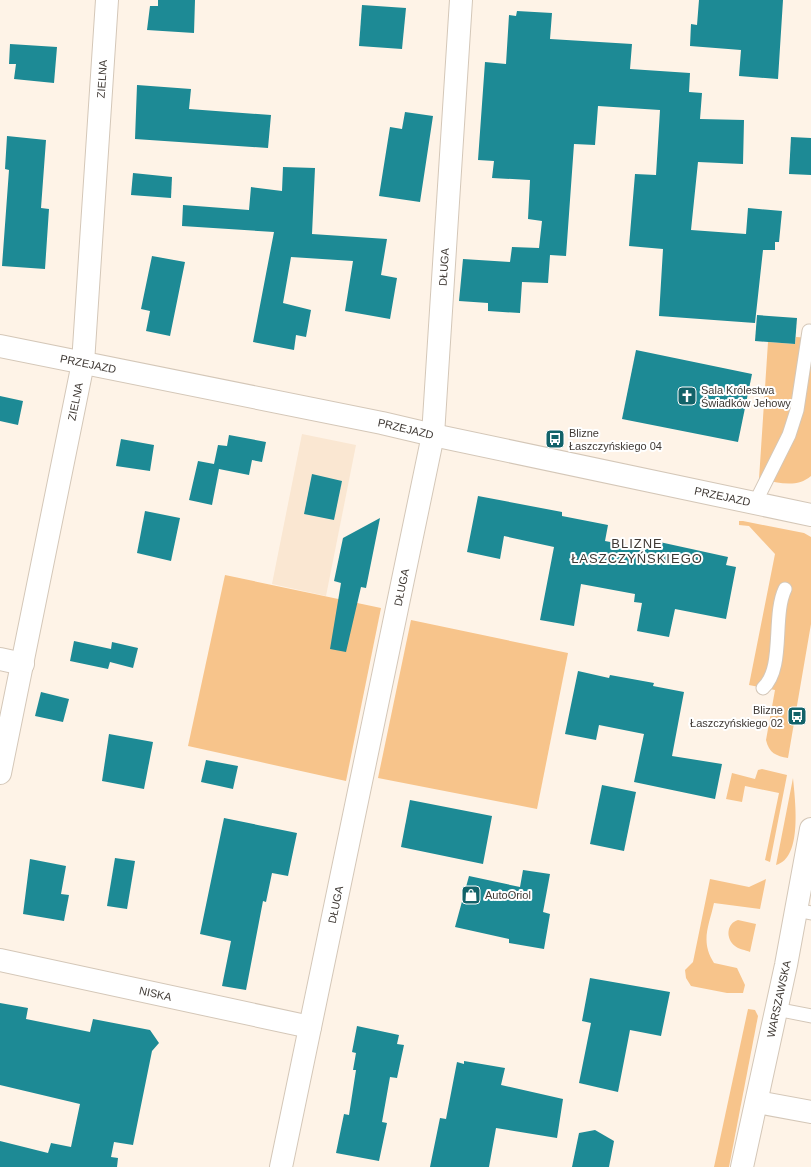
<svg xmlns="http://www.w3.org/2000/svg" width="811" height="1167" viewBox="0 0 811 1167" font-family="Helvetica,sans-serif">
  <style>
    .built { fill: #fae7d2 }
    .green { fill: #f7c48b }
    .building { fill: #1d8a95 }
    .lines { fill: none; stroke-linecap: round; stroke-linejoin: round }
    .service-casing { stroke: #d4c7b8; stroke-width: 15 }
    .minor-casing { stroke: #d4c7b8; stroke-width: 24 }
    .tertiary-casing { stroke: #d4c7b8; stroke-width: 24 }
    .secondary-casing { stroke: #d4c7b8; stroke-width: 24 }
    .service { stroke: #fff; stroke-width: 13 }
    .minor { stroke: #fff; stroke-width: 22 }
    .tertiary { stroke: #fff; stroke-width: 22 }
    .secondary { stroke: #fff; stroke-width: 22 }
    .labels { text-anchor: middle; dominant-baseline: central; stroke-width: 4; stroke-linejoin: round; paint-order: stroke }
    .street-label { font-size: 11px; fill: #3f3934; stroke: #fff }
    .poi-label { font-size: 11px; fill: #3f3934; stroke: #fff; text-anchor: start }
    .quarter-label { font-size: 13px; letter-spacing: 1px; fill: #3f3934; stroke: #fff }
  </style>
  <rect width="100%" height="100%" fill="#fef3e7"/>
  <polygon class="built" points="302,434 356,445 326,596 272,584"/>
  <g class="green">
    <path d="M796 337 811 338V476C796 489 777 482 759 479L768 342 795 344Z"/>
    <path d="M739 521H743L804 533 811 537V624L788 758C776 756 769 753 766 740L775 690 749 685 775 554 749 526 739 525Z"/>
    <polygon points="225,575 381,608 346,781 188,746"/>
    <polygon points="411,620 568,653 537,809 378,778"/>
    <polygon points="762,769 787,775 770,862 765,860 779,793 745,786 742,802 726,799 732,773 755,779 758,770"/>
    <path d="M793 778C795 800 803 858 776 865Z"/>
    <path d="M710 879 749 887 766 879 760 909 714 903C709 926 700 941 714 963L737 968 745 985 743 993H727L691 986 686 978 685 970 693 962Z"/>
    <path d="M738 920 756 924 750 952C746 950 738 949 735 946 725 938 727 923 738 920Z"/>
    <polygon points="748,1009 755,1010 758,1016 729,1167 714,1167"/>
  </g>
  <g class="building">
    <polygon points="158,0 195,0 194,33 147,30 150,6 158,6"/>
    <polygon points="699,0 783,0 778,79 739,76 741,50 690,46 691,24 697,25"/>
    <polygon points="362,5 406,8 402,49 359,46"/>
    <polygon points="517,11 552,13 550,39 632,44 630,69 690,73 689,92 702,93 700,119 744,120 743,164 698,162 691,230 746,234 748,208 782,211 779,242 775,242 775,250 763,250 755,323 659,316 663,249 629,246 635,174 656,175 660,110 598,106 595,145 574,144 566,256 550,255 548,283 522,282 520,313 488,311 488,303 459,301 463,259 510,262 512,247 539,248 542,221 528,219 530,180 492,178 494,161 478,160 485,62 506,64 509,15 516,16"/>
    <polygon points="10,44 57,47 54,83 14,79 16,64 9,64"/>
    <polygon points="137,85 191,89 189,109 271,115 268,148 135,139"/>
    <polygon points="405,112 433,116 420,202 379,196 390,127 402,129"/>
    <polygon points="7,136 46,140 41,208 49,209 45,269 2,266 9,170 5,169"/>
    <polygon points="791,137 811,138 811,175 789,174"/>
    <polygon points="283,167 315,168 312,234 387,239 381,275 397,278 390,319 345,311 353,261 291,257 283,303 311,310 306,337 296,335 294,350 253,342 274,232 182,226 183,205 249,210 251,187 282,191"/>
    <polygon points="133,173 172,177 171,198 131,195"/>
    <polygon points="152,256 185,262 170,336 146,331 150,311 141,309"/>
    <polygon points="757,315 797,318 795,344 755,341"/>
    <polygon points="636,350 752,374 738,442 622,419"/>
    <polygon points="0,396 23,401 18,425 0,421"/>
    <polygon points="229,435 266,442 262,462 252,460 249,475 219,469 212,505 189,500 198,461 214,464 218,445 227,446"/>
    <polygon points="121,439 154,445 150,471 116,466"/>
    <polygon points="312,474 342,481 334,520 304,514"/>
    <polygon points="478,496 562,512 562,516 608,525 605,541 653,550 655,541 728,557 726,565 736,567 726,619 675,609 669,637 637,631 642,603 634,602 635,594 581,584 574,626 540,620 554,547 504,536 500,559 467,552"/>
    <polygon points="145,511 180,518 171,561 137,553"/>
    <polygon points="380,518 366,588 361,587 346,652 330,649 341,583 334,581 343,538"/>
    <polygon points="74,641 111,649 112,642 138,648 133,668 110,662 108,669 70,661"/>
    <polygon points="578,671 609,678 610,675 654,683 653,686 684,692 672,756 722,764 715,799 634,782 644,734 599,725 596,740 565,734"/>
    <polygon points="41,692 69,699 63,722 35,716"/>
    <polygon points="109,734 153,742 144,789 102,781"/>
    <polygon points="206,760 238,766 233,789 201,782"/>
    <polygon points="602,785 636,792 624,851 590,844"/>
    <polygon points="410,800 492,816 483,864 401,847"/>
    <polygon points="224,818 297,833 288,876 272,873 266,902 263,901 246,990 222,986 231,941 200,934"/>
    <polygon points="115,858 135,861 127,909 107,906"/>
    <polygon points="30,859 66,866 61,894 69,895 64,921 23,914"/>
    <polygon points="523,870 550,874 543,912 550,914 544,949 509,943 509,939 455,927 469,876 520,887"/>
    <polygon points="590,978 670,992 661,1036 630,1030 618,1092 579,1083 591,1023 582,1021"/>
    <polygon points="0,1003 28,1008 26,1019 90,1032 93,1019 150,1030 159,1043 152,1051 133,1145 114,1142 111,1157 118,1158 117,1167 0,1167 0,1141 48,1153 51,1143 71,1147 80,1104 0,1085"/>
    <polygon points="357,1026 399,1035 397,1044 404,1045 397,1078 390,1077 382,1122 387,1123 379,1161 336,1153 344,1114 349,1115 356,1070 353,1070 356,1053 352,1052"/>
    <polygon points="464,1061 505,1068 501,1085 563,1099 557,1138 496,1128 489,1167 430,1167 440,1118 446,1119 457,1062 464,1064"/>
    <polygon points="595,1130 614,1141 609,1167 572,1167 579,1133"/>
  </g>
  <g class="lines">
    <defs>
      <g id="service">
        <polyline points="755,503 789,435 797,410 809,331"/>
        <path d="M763 688C785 668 772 616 785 589"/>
        <polyline points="796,910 811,913"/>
        <polyline points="776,1009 811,1016"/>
      </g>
      <g id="minor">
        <polyline points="0,659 23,664"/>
        <path id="s1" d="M0 773 83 363 107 0"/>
        <path id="s2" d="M0 960 310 1027"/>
        <polyline points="757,1102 811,1112"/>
        <path id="s3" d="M281 1167 433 435 461 0"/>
      </g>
      <g id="tertiary">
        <path id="s4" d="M0 346 382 423 433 435 811 515"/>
      </g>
      <g id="secondary">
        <path id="s5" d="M742 1167 786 965 811 829"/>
      </g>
    </defs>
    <use href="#service" class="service-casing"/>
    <use href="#minor" class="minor-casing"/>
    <use href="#tertiary" class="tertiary-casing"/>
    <use href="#secondary" class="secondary-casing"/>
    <use href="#service" class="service"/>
    <use href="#minor" class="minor"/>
    <use href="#tertiary" class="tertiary"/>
    <use href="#secondary" class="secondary"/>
  </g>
  <defs>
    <symbol id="church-square" viewBox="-11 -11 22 22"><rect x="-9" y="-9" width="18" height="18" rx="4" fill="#126269" stroke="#fff"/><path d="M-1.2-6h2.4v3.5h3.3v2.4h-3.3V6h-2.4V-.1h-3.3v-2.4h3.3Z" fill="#fff"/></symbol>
    <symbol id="bus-square" viewBox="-11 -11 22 22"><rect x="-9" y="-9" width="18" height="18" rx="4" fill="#126269" stroke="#fff"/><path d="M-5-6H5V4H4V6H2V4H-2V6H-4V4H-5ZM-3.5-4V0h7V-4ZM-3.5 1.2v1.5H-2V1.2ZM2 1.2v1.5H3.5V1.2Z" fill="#fff"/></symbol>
    <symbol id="shop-square" viewBox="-11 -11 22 22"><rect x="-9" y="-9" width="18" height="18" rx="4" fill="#126269" stroke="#fff"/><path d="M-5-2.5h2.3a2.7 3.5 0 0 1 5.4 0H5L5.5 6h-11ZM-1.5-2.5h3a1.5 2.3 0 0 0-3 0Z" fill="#fff"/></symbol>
  </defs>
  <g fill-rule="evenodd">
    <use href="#church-square" x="676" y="385" width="22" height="22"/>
    <use href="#bus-square" x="544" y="428" width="22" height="22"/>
    <use href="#bus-square" x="786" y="705" width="22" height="22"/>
    <use href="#shop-square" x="460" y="884" width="22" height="22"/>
  </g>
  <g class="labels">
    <g class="street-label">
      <text stroke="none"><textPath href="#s1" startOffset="703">ZIELNA</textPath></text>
      <text stroke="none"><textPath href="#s3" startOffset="916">DŁUGA</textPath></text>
      <text stroke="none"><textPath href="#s4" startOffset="90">PRZEJAZD</textPath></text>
      <text stroke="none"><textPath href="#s1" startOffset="379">ZIELNA</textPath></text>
      <text stroke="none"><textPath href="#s4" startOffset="414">PRZEJAZD</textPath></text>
      <text stroke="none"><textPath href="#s4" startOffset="738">PRZEJAZD</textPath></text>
      <text stroke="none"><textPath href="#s3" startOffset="592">DŁUGA</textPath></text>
      <text stroke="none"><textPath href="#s3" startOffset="268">DŁUGA</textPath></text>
      <text stroke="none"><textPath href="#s2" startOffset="159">NISKA</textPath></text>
      <text stroke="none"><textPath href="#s5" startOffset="172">WARSZAWSKA</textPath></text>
    </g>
    <g class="poi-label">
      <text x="701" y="390">Sala Królestwa<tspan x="701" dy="13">Świadków Jehowy</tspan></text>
      <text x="569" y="433">Blizne<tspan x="569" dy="13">Łaszczyńskiego 04</tspan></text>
      <text x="783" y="710" text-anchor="end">Blizne<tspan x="783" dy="13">Łaszczyńskiego 02</tspan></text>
      <text x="485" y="895">AutoOriol</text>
    </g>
    <g class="quarter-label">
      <text x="637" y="543">BLIZNE<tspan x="637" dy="15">ŁASZCZYŃSKIEGO</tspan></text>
    </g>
  </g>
</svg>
